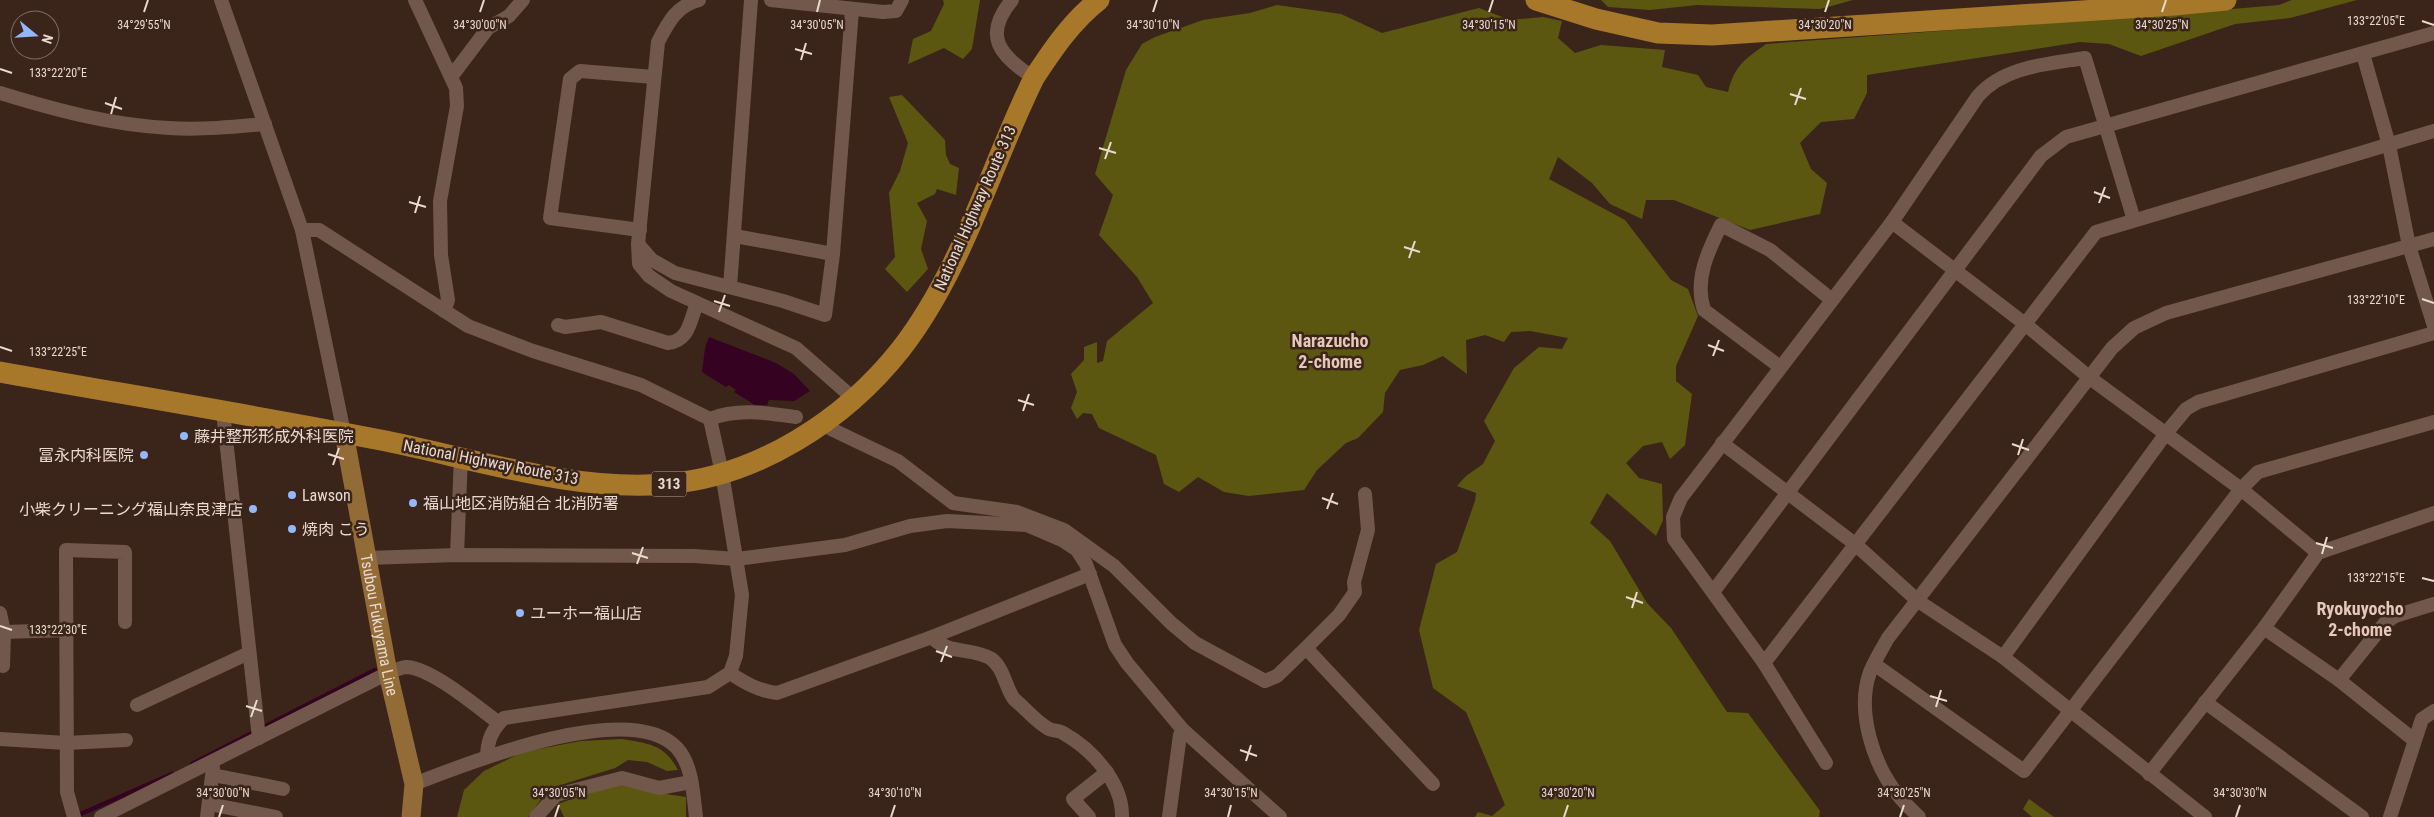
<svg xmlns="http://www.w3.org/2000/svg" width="2434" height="817" viewBox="0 0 2434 817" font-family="'Roboto Condensed','Noto Sans JP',sans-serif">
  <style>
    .forest { fill: #5c5710 }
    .water { fill: #360221 }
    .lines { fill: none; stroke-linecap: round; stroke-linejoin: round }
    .stream { stroke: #360221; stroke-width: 4.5 }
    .minor { stroke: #72584b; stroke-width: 14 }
    .major { stroke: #926b37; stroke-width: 19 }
    .highway { stroke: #a7782a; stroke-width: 21 }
    .ticks { fill: none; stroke: #e8d9d1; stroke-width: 2 }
    .poi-dot { fill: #93b7fd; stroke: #3b251a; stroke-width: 2 }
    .labels { text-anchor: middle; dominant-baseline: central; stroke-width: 5; stroke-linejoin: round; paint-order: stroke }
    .shield { fill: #3b251a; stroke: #b4a39a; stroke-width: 1 }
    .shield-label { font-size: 15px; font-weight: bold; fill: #e8d9d1 }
    .street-label { font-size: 16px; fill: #e8d9d1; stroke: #3b251a }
    .poi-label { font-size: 16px; fill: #e8d9d1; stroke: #3b251a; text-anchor: start }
    .neighbourhood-label { font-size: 18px; font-weight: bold; fill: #e6c8b9; stroke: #3b251a }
    .ticks-label { font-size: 12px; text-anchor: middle; fill: #e8d9d1; stroke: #3b251a; stroke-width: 5; stroke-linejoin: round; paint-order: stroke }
  </style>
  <rect width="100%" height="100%" fill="#3b251a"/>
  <g class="forest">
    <polygon points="943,0 980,0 972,49 963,59 944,48 908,64 913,39 931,31 944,4"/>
    <polygon points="1601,0 1853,0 1820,9 1697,5 1650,10 1608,7"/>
    <path d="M2292 0H2357L2290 18 2235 24 2141 56 2109 44 2080 42 1867 75V93L1854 119 1821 122 1800 143 1811 169 1827 183 1820 214 1750 230 1674 200H1646L1642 219 1610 204 1592 183 1558 157 1549 179 1625 220 1671 280 1688 289 1698 316 1676 366V381L1692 394 1685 445 1670 459 1662 442 1643 446 1626 463 1639 478 1662 484 1663 520 1656 536 1607 493 1590 523 1610 541 1647 603 1671 628 1727 712 1748 713 1820 811 1819 817H1475L1478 812 1492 816 1505 805 1466 712 1433 688 1419 630 1436 564 1457 552 1475 501 1476 493 1457 486 1466 476 1483 464 1495 441 1484 421 1514 368 1539 347 1562 349 1568 338 1530 331 1511 332 1504 342 1485 335 1466 340 1467 374 1443 356 1423 365 1400 370 1385 393 1383 412 1358 438 1346 443 1317 470 1304 490 1249 496 1224 492 1198 477 1179 492 1164 484 1156 455 1099 428 1092 414 1083 413 1077 419 1071 408 1077 392 1071 374 1084 360V347L1097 342V363L1103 361 1107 341 1153 303 1137 277 1099 235 1113 195 1095 174 1126 70 1142 44 1155 37 1203 20 1250 13 1277 5 1341 14 1382 33 1479 8 1510 20 1543 17 1562 21 1558 38 1575 53 1601 45 1665 50 1662 67 1698 75 1706 87 1728 92C1735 65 1744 60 1766 44L2209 11 2279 5Z"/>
    <polygon points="902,95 945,140 946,155 950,164 959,168 956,195 937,189 935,194 917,203 927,221 921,249 928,269 907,292 885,269 895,257 889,193 900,171 908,143 889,97"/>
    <path d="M622 739C650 744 664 744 678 770L667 771 647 762 628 760 615 768 564 784 544 795 528 817H457L464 790 484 771 523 752 581 741Z"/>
    <polygon points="622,781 666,794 686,797 686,817 564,817 558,804"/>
    <polygon points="2029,799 2054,817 2032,817 2023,809"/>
  </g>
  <polygon class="water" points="709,337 776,363 794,374 810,391 794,401 769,400 767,405 755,405 734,392 736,390 729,385 726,387 702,372 705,348"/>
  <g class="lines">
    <g class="stream">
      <polyline points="192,764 375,670"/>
      <polyline points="76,816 172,774"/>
    </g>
    <g class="minor">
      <polyline points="221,0 302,230 344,433"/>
      <polyline points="415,0 456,88 457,106 440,201 441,255 448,300 444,311"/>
      <path d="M699 0C676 6 668 23 658 42L638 244 652 260 675 273 783 301 825 315 833 254 852 10"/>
      <polyline points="771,0 883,12 896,11 902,0"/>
      <path d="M1012 0C982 36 1000 56 1034 78"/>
      <polyline points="2363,54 2389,145 2409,246 2434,326"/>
      <polyline points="451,77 488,28 509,16 523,0"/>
      <path d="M0 93C55 110 111 125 169 128 201 130 233 127 265 124"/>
      <polyline points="1892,222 2025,324 2090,378 2241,489 2318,553"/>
      <path d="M302 230H319L468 326 533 351 641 385 710 419 722 473 742 595 736 656 730 673 708 687 504 718C492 730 488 739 487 755"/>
      <polyline points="640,230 550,218 570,79 580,71 654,77"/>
      <polyline points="735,236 833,254"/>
      <polyline points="638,244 639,264 649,276 671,291 796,348 853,398"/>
      <polyline points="730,287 751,0"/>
      <path d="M558 325 565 327 601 322 668 343C689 341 690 321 697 303"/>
      <path d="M1780 367 1704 310C1694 280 1708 251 1721 225L1770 250 1832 300"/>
      <polyline points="223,412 259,738"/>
      <path d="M710 419C737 408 768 413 796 417"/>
      <polyline points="831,429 898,461 953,503 1017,512 1064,530 1114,566 1171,623 1195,643 1265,681 1277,676 1306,648 1339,615 1355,592 1354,582 1368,530 1365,494"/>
      <polyline points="1722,443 1855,544 1918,601 2003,657 2205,817"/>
      <polyline points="457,555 461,456"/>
      <polyline points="367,558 457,555 694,556 737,559 845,545 910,526 947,521 1027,525 1062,540 1077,550 1086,564 1115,645 1127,663 1183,730 1280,817"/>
      <polyline points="1713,592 2041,156 2066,137 2434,33"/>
      <polyline points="0,613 4,632 3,666"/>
      <polyline points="2264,628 2339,680 2414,740"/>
      <polyline points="4,632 67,630"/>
      <path d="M932 637C947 654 972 648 990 658 1004 667 1005 687 1014 699 1025 708 1036 722 1049 729 1053 731 1059 730 1063 733 1092 749 1123 783 1122 817"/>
      <polyline points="1306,648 1433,784"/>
      <polyline points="2003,657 2167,432 2186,409 2198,402 2434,333"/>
      <polyline points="1764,663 2096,232 2434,131"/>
      <polyline points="1874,664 2024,771 2241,489 2258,472 2434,422"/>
      <path d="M730 673C745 683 759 691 777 693L932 637 1090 574"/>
      <polyline points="2339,680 2385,623 2395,616 2434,604"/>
      <polyline points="2205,702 2362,817"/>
      <polyline points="137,705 249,653"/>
      <polyline points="0,739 66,743 126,740"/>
      <path d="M1826 763 1764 663 1674 539 1673 517 1681 498 1892 222 1978 96C2004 66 2048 64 2085 58L2134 220"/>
      <polyline points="2149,774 2264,628 2318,553 2434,513"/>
      <polyline points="213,775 283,789"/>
      <path d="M414 784C468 763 630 698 677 748 693 766 693 794 696 817"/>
      <polyline points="209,804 276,817"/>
      <polyline points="74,817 67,792 66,550 125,552 125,622"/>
      <path d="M101 817 388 673C394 671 401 667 407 667 433 669 477 707 499 723"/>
      <polyline points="207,817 213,768"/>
      <polyline points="536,817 556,795 622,778 659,788 691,782"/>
      <polyline points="1089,817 1073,799 1107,772"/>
      <polyline points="1169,817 1180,735 1183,730"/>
      <path d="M1919 817C1912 810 1904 803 1898 795 1873 764 1856 711 1870 672 1875 660 1882 649 1888 638L2112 348 2134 328 2166 313 2434 239"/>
      <polyline points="2390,817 2422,719 2434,711"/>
    </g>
    <path class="major" id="s1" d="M344 433 388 673 414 784 411 817"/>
    <g class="highway">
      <polyline points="1536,0 1596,19 1658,33 1712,35 2174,5 2226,0"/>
      <path d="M0 372C129 395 258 416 386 441 474 459 576 492 666 484 757 477 845 420 901 349 963 269 990 167 1034 78 1053 49 1072 21 1099 0"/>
    </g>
  </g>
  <path class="ticks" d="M144 12 148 0M480 12 484 0M817 12 820 0M1153 12 1157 0M1489 12 1493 0M1825 12 1829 0M2162 12 2166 0M2422 21 2434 25M795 49 812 54M801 60 806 43M0 69 12 73M1790 94 1806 99M105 103 122 109M1795 105 1801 88M111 114 116 97M1099 148 1116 153M1105 159 1111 142M2094 192 2110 198M409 202 426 207M2099 203 2105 187M415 213 420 196M1404 247 1420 252M1409 258 1415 241M2422 299 2434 303M714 301 730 306M719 312 725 295M1708 345 1724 351M0 347 12 351M1713 356 1719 340M1018 400 1034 405M1023 411 1029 394M2012 444 2029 450M328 454 344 459M2018 455 2023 439M333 465 339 448M1322 498 1338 504M1327 509 1333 493M2316 543 2333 548M632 553 648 558M2322 554 2327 537M637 564 643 547M2422 578 2434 581M1626 597 1643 603M1632 608 1637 592M0 626 12 630M936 651 952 657M941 662 947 646M1930 696 1947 701M246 706 262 711M1936 707 1941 690M251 717 257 700M1240 750 1257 756M1246 761 1251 745M219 817 223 805M555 817 559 805M891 817 895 805M1228 817 1231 805M1564 817 1568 805M1900 817 1904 805M2236 817 2240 805"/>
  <g class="poi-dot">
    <circle cx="184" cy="436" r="5"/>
    <circle cx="144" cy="455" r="5"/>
    <circle cx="292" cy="495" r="5"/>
    <circle cx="413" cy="503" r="5"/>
    <circle cx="253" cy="509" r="5"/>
    <circle cx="292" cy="529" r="5"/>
    <circle cx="520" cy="613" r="5"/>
  </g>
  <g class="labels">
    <rect class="shield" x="651.5" y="471.5" width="35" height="25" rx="4"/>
    <g class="shield-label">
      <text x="669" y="484">313</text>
    </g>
    <g class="street-label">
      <text transform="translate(975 208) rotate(-66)">National Highway Route 313</text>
      <text transform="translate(491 462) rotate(11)">National Highway Route 313</text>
      <text stroke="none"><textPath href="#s1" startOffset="195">Tsubou Fukuyama Line</textPath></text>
    </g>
    <g class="poi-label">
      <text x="194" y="436">藤井整形形成外科医院</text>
      <text x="134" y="455" text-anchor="end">冨永内科医院</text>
      <text x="302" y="495">Lawson</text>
      <text x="423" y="503">福山地区消防組合 北消防署</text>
      <text x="243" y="509" text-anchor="end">小柴クリーニング福山奈良津店</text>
      <text x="302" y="529">焼肉 こう</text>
      <text x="530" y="613">ユーホー福山店</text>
    </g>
    <g class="neighbourhood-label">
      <text x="1330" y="340">Narazucho<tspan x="1330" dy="21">2-chome</tspan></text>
      <text x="2360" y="608">Ryokuyocho<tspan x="2360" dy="21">2-chome</tspan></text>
    </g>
  </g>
  <g class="ticks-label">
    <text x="2376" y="25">133°22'05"E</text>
    <text x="144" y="29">34°29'55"N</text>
    <text x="480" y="29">34°30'00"N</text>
    <text x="817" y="29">34°30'05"N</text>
    <text x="1153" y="29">34°30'10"N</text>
    <text x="1489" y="29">34°30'15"N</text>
    <text x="1825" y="29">34°30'20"N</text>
    <text x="2162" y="29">34°30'25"N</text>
    <text x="58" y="77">133°22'20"E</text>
    <text x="2376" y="304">133°22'10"E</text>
    <text x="58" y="356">133°22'25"E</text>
    <text x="2376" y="582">133°22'15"E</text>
    <text x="58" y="634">133°22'30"E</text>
    <text x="1231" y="797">34°30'15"N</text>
    <text x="2240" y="797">34°30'30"N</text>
    <text x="223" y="797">34°30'00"N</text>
    <text x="559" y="797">34°30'05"N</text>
    <text x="895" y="797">34°30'10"N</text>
    <text x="1568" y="797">34°30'20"N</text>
    <text x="1904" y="797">34°30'25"N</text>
  </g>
  <g transform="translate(35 35) rotate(108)"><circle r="24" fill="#3b251a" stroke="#806d63"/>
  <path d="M0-4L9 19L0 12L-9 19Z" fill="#93b7fd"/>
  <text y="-8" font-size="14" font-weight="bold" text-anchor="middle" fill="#e8d9d1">N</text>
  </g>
</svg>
